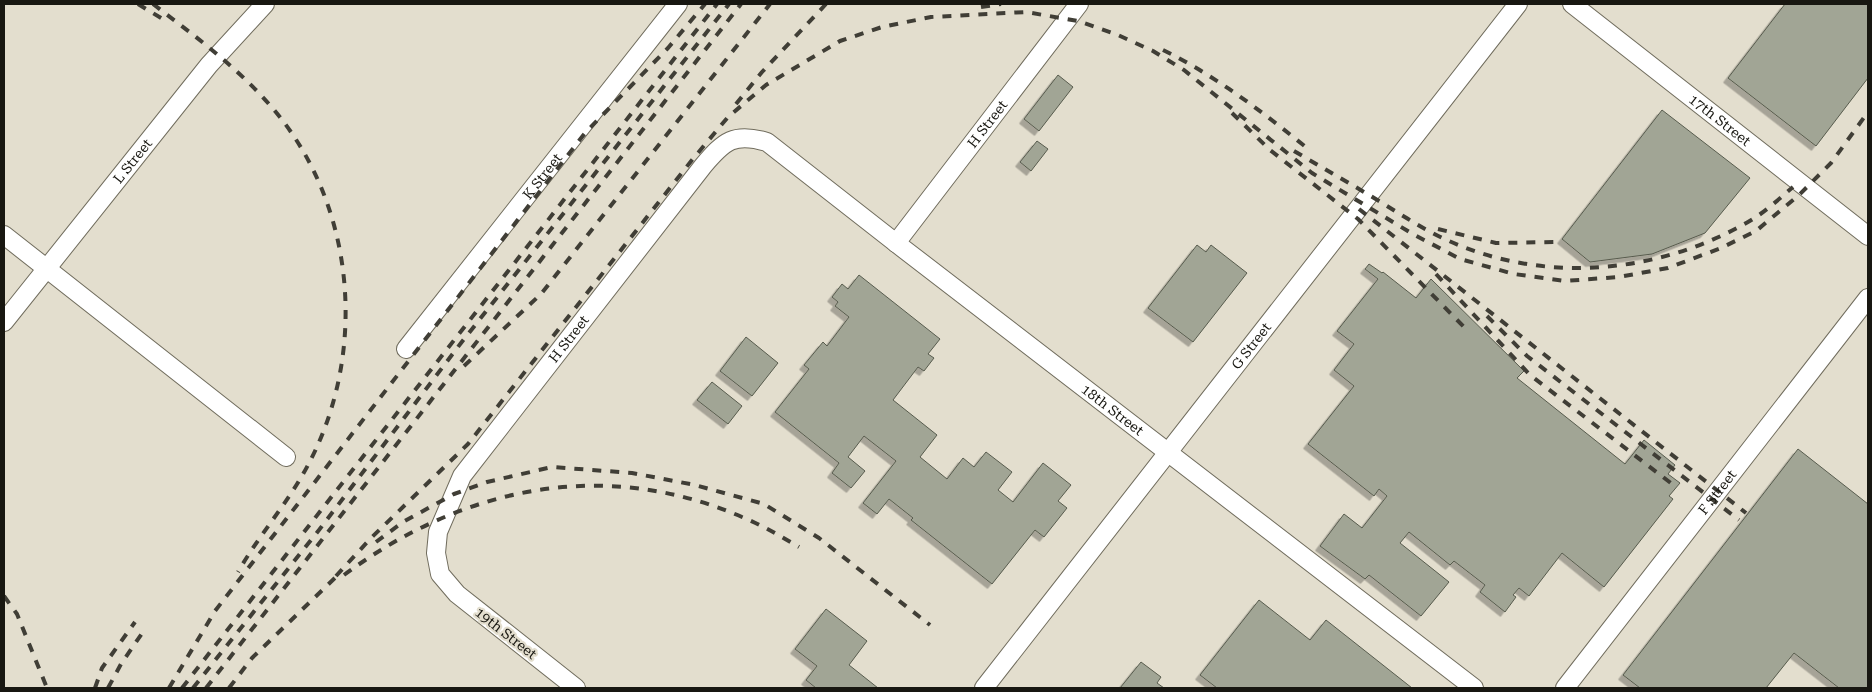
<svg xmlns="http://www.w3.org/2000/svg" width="1872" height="692" viewBox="0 0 1872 692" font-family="'Roboto Serif',serif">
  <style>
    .building { fill: #a1a595; stroke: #585c4e; filter: url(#shadow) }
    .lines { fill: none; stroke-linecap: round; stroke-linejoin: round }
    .minor-casing { stroke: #706c5d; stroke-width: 20 }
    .minor { stroke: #fff; stroke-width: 18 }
    .rail { stroke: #403e36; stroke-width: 4; stroke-dasharray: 9 9; stroke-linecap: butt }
    .labels { text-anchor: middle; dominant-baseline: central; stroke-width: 4.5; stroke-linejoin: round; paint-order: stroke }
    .street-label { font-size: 14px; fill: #181711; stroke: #e3dece }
  </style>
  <defs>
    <filter id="shadow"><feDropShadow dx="-4.5" dy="4.5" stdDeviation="0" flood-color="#0004"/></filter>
  </defs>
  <rect width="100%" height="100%" fill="#e3dece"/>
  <g class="building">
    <polygon points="1785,4 1868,4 1868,78 1816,146 1728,78"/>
    <polygon points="1058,75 1073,87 1039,131 1024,119"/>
    <polygon points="1662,110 1750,178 1705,233 1652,254 1590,262 1562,239"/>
    <polygon points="1037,141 1048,149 1031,171 1020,162"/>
    <polygon points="1197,245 1206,252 1211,245 1247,273 1193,342 1148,308"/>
    <polygon points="1369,264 1382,273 1383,272 1416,298 1431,279 1524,371 1517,378 1625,464 1644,440 1675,465 1668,474 1680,483 1669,496 1673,499 1604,587 1562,553 1529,596 1519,588 1513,595 1516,597 1505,612 1480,592 1485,585 1454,561 1450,565 1409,532 1400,543 1449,582 1421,616 1369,575 1365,579 1320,546 1344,514 1362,528 1387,496 1379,489 1374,496 1308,444 1354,386 1334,370 1354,344 1337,331 1378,279 1365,269"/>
    <polygon points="859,275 940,339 928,354 934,358 924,371 918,367 893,400 937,435 920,457 947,479 963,458 974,467 986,452 1012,472 998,490 1013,502 1043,463 1071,485 1058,501 1067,508 1044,537 1035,530 992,584 911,520 913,518 889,499 877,514 863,503 896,461 864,436 848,457 865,471 851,488 832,473 839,463 775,412 809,369 804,365 823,342 827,346 849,317 835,306 838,302 832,297 842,284 848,289"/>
    <polygon points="746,337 778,363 752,396 720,371"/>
    <polygon points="712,382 742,406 728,424 697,400"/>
    <polygon points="1798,449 1868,504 1868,688 1839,688 1794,653 1766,688 1640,688 1623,675"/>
    <polygon points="1259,600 1310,640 1326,620 1412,688 1217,688 1200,675"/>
    <polygon points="826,609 867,641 849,665 878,688 816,688 806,680 817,666 795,649"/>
    <polygon points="1141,662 1161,677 1157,683 1164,688 1120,688"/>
  </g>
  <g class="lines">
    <defs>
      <g id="minor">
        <path id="s1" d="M1572 4 1868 236"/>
        <polyline points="4,235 286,457"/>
        <path id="s2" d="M896 243 1079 4"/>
        <path id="s3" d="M4 322 209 65 265 4"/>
        <path id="s4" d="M406 349 678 4"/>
        <path id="s5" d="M576 688 457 594 440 574 436 553 438 532 462 476 703 166C724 141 734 132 767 142L896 243 1474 688"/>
        <path id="s6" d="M984 688 1518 4"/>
        <path id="s7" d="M1565 688 1868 298"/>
      </g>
    </defs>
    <use href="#minor" class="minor-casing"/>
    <use href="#minor" class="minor"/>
    <g class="rail">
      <polyline points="138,4 166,21"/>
      <path d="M153 4C204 43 259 83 295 138 358 234 362 364 308 465 288 503 259 535 238 572"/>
      <polyline points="981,7 1001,4"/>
      <path d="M1163 50C1216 76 1261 111 1307 148"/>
      <polyline points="736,104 762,72 826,4"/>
      <polyline points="1232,113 1270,150 1358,219 1464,327"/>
      <path d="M1294 151C1323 168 1351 184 1379 201 1402 215 1424 230 1449 241 1545 284 1657 274 1748 222 1764 213 1779 199 1793 187"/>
      <polyline points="1359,209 1746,513"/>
      <polyline points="1438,229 1496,243 1557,242"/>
      <polyline points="1436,274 1530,375 1676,487"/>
      <polyline points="1487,316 1527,356 1739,520"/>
      <polyline points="464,366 541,294 770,4"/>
      <polyline points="376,542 403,522 454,494 487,482 552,467 632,473 695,485 764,504 819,538 930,625"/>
      <path d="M344 575C463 487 603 457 742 517 762 525 780 536 799 547"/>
      <polyline points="336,576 371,538 468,444 692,160 728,117 766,85 840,41 882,27 931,17 1026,12 1078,21 1118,35 1153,51 1184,70 1312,173 1411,233 1460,259 1514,274 1565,281 1619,277 1668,268 1721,248 1756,231 1799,195 1831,163 1868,112"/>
      <polyline points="4,596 17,614 47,688"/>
      <polyline points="95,688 102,668 135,622"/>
      <polyline points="108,688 121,664 145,629"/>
      <polyline points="169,688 215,611 585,133 668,48 705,4"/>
      <polyline points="182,688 717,4"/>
      <polyline points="193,688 319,530 461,343 729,4"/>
      <polyline points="206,688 741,4"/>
      <polyline points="229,688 252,658 340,573"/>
    </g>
  </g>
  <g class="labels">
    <g class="street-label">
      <text stroke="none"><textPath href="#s1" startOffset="188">17th Street</textPath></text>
      <text stroke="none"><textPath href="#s2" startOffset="150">H Street</textPath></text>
      <text stroke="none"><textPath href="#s3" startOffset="206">L Street</textPath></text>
      <text stroke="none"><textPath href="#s4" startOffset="220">K Street</textPath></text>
      <text stroke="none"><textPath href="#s5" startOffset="455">H Street</textPath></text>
      <text stroke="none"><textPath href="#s6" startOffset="434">G Street</textPath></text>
      <text stroke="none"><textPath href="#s5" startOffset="1186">18th Street</textPath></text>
      <text stroke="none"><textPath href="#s7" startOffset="248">F Street</textPath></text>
      <text transform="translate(506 633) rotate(38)">19th Street</text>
    </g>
  </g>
  <rect width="1872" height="692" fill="none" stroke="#181711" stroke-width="10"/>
</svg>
